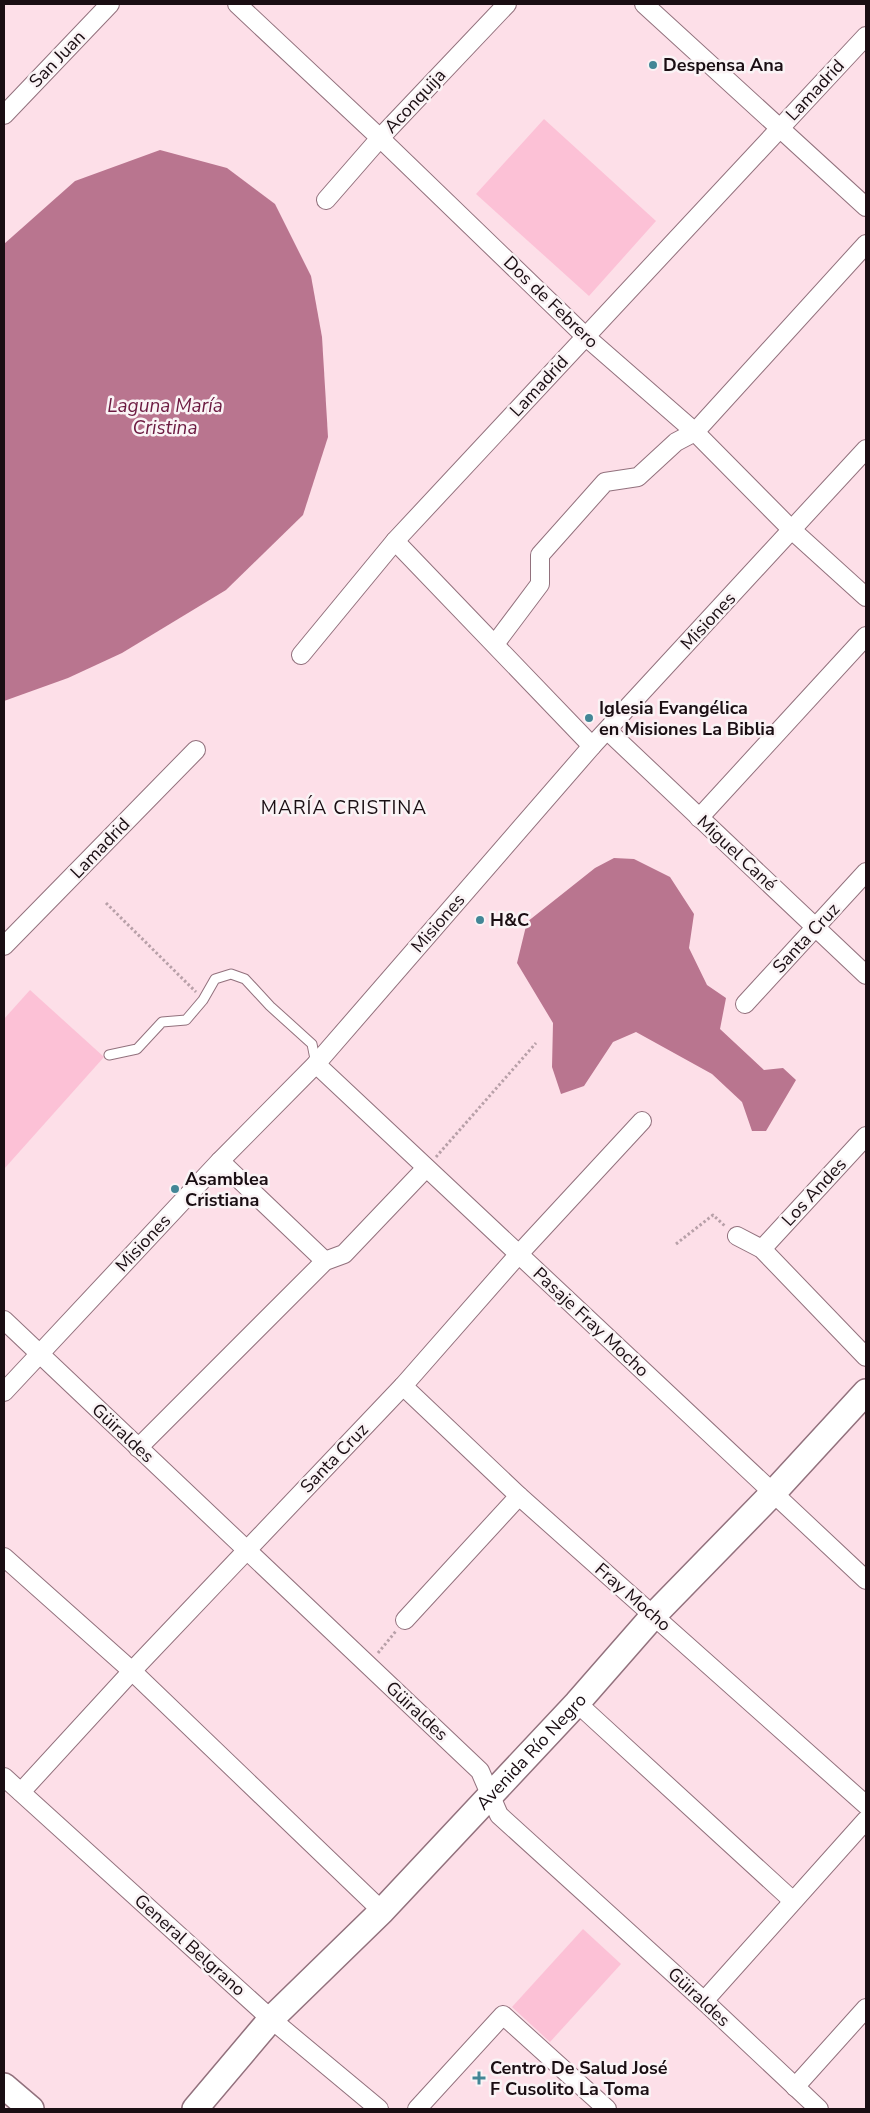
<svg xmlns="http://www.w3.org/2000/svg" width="870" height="2113" viewBox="0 0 870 2113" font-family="'Nunito Sans',sans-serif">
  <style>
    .green { fill: #fcc1d6 }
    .water { fill: #b9758f }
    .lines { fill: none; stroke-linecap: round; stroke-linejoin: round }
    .lane-casing { stroke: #92717d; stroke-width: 11 }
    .street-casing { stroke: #92717d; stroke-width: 20 }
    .secondary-casing { stroke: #92717d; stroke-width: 28 }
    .path { stroke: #b8a0a8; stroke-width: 3; stroke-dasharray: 2.5 2.5; stroke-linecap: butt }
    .lane { stroke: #fff; stroke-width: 9 }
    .street { stroke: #fff; stroke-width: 18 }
    .secondary { stroke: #fff; stroke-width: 25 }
    .poi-dot { fill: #438696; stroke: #faf3f5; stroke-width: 2 }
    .labels { text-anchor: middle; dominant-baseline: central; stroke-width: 5; stroke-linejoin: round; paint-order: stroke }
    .street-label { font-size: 18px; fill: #1a0e13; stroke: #faf3f5 }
    .poi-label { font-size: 18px; font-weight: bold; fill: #1a0e13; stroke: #faf3f5; text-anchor: start }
    .water-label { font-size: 19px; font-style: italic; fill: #6c1a41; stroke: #faf3f5 }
    .neighbourhood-label { font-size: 19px; letter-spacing: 1px; fill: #1a0e13; stroke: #faf3f5 }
  </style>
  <rect width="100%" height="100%" fill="#fddfe8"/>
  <g class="green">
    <polygon points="544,119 656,221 589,296 476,194"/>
    <polygon points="30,990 104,1057 4,1169 4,1019"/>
    <polygon points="583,1929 621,1964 550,2042 512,2007"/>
  </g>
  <g class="water">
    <polygon points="160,150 227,168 275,204 311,276 322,337 328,437 303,515 226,590 122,653 68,678 4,701 4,244 75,181"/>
    <polygon points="614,858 634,859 670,877 694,914 689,948 707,985 726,998 720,1029 764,1070 783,1068 796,1080 766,1131 752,1131 742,1102 712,1074 636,1032 613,1042 584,1086 561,1094 552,1067 553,1023 517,963 527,922 595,868"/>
  </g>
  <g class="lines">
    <defs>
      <polyline id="lane" points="109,1055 137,1049 162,1022 186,1020 203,1000 215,979 231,974 245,979 270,1006 312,1044 316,1064"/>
      <g id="street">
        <polyline points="237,4 380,138 585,336 695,432 792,530 866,597"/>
        <polyline points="644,4 866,207"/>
        <polyline points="4,115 110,4"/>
        <polyline points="326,200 380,138 507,4"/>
        <polyline points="395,541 592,746"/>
        <polyline points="495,644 540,584 540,555 605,482 638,477 676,442 695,432 866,244"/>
        <polyline points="301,655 395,541 866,36"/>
        <polyline points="608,731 866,975"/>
        <polyline points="699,818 866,636"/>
        <polyline points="4,946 196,750"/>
        <polyline points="745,1004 866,872"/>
        <polyline points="316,1064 866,1580"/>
        <polyline points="220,1161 325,1261"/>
        <polyline points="737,1236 762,1249 866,1357"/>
        <polyline points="762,1249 866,1136"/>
        <polyline points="4,1320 480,1771 499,1815 704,2001 819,2109"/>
        <polyline points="403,1386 519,1496 866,1805"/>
        <polyline points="4,1392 220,1161 316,1064 592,746 866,449"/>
        <polyline points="138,1448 325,1261 344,1254 426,1168"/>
        <polyline points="4,1557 132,1671 382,1911"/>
        <polyline points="405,1620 519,1496"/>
        <polyline points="577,1703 792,1900"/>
        <polyline points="4,1777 271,2019 379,2109"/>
        <polyline points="21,1792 132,1671 403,1386 518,1255 642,1121"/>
        <polyline points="704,2001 866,1820"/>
        <polyline points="795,2087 866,2008"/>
        <polyline points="417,2109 503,2015 607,2109"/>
      </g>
      <g id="secondary">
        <polyline points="4,2086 31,2109"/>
        <path id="s1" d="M195 2109 271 2019 382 1911 577 1703 654 1615 774 1492 866 1392"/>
      </g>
    </defs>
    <use href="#lane" class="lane-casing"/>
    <use href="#street" class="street-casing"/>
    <use href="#secondary" class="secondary-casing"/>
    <g class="path">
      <polyline points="106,903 196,992"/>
      <polyline points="436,1157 536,1043"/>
      <polyline points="676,1244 713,1215 726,1227"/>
      <polyline points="378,1653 396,1631"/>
    </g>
    <use href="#lane" class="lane"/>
    <use href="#street" class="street"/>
    <use href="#secondary" class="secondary"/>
  </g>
  <g class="poi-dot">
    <circle cx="653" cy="65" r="5"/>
    <circle cx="589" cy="718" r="5"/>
    <circle cx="480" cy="920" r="5"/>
    <circle cx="175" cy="1189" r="5"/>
    <path d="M476.5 2070.5h5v5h5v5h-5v5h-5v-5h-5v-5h5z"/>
  </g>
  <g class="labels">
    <g class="street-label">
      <text transform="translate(57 59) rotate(-46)">San Juan</text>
      <text transform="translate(815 90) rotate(-47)">Lamadrid</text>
      <text transform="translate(415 101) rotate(-47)">Aconquija</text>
      <text transform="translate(551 302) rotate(44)">Dos de Febrero</text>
      <text transform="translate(539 386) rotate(-47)">Lamadrid</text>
      <text transform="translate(708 621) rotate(-47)">Misiones</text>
      <text transform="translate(100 848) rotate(-46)">Lamadrid</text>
      <text transform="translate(737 853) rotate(43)">Miguel Cané</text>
      <text transform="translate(438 923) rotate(-49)">Misiones</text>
      <text transform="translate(806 938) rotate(-47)">Santa Cruz</text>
      <text transform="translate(814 1192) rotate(-47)">Los Andes</text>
      <text transform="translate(143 1243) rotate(-47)">Misiones</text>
      <text transform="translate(591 1322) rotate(43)">Pasaje Fray Mocho</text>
      <text transform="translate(123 1433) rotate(43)">Güiraldes</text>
      <text transform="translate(334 1458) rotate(-46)">Santa Cruz</text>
      <text transform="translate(633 1597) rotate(41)">Fray Mocho</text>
      <text transform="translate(417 1711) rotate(43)">Güiraldes</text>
      <text stroke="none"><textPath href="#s1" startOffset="491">Avenida Río Negro</textPath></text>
      <text transform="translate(190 1945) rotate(42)">General Belgrano</text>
      <text transform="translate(699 1997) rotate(43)">Güiraldes</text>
    </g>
    <g class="poi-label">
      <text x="663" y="65">Despensa Ana</text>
      <text x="599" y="708">Iglesia Evangélica<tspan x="599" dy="21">en Misiones La Biblia</tspan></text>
      <text x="490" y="920">H&amp;C</text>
      <text x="185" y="1179">Asamblea<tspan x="185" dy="21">Cristiana</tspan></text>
      <text x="490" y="2068">Centro De Salud José<tspan x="490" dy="21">F Cusolito La Toma</tspan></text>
    </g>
    <g class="water-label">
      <text x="165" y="406">Laguna María<tspan x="165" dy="22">Cristina</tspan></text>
    </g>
    <g class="neighbourhood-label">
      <text x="344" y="808">MARÍA CRISTINA</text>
    </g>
  </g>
  <rect width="870" height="2113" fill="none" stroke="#1a0e13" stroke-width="10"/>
</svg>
